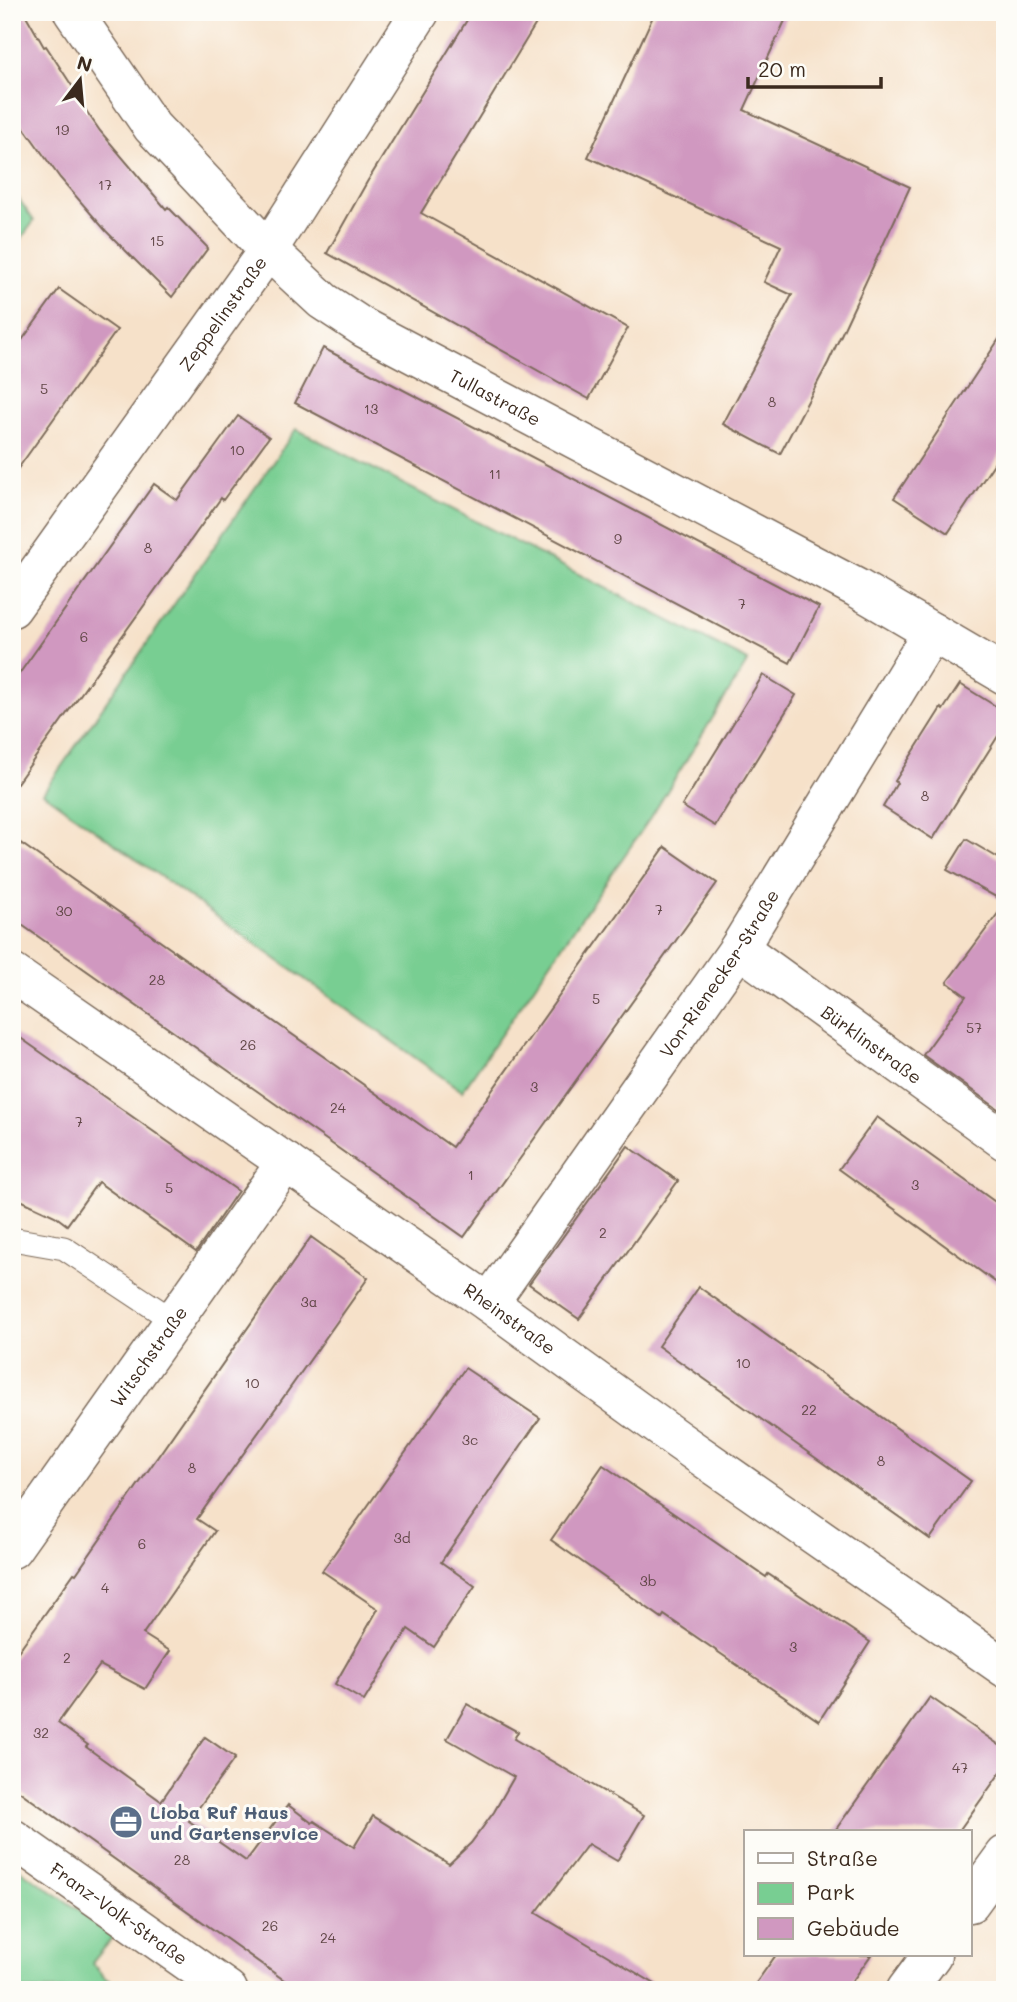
<svg xmlns="http://www.w3.org/2000/svg" width="1017" height="2002" viewBox="0 0 1017 2002" font-family="Mali,sans-serif">
  <style>
    .green { fill: #78ce92; stroke: #5a7c58; stroke-width: 2 }
    .building { fill: #d098c0 }
    .lines { fill: none; stroke-linecap: round; stroke-linejoin: round }
    .lane-casing { stroke: #7c6a5a; stroke-width: 25 }
    .street-casing { stroke: #7c6a5a; stroke-width: 41 }
    .secondary-casing { stroke: #7c6a5a; stroke-width: 41 }
    .lane { stroke: #fff; stroke-width: 23 }
    .street { stroke: #fff; stroke-width: 38 }
    .secondary { stroke: #fff; stroke-width: 38 }
    .labels { text-anchor: middle; dominant-baseline: central; stroke-width: 6; stroke-linejoin: round; paint-order: stroke }
    .number-label { font-size: 14px; fill: #604646 }
    .street-label { font-size: 18px; fill: #3b2a1e; stroke: #fdfcf7 }
    .service-label { font-size: 18px; font-weight: bold; fill: #4e5e75; stroke: #fdfcf7; text-anchor: start }
  </style>
  <rect width="100%" height="100%" fill="#fdfcf7"/>
  <filter id="ink" filterUnits="userSpaceOnUse"><feTurbulence type="fractalNoise" baseFrequency=".0143" numOctaves="2"/><feDisplacementMap in="SourceGraphic" scale="14" xChannelSelector="R" yChannelSelector="G"/><feConvolveMatrix kernelMatrix="1 2 1 2 8 2 1 2 1" color-interpolation-filters="sRGB"/></filter>
  <filter id="wash" filterUnits="userSpaceOnUse"><feTurbulence type="fractalNoise" baseFrequency=".00686" numOctaves="4" result="noise"/><feDisplacementMap in="SourceGraphic" scale="28" xChannelSelector="R" yChannelSelector="G"/><feGaussianBlur stdDeviation="1.57" result="paint"/><feColorMatrix in="noise" values="0 0 0 0 0 0 0 0 0 0 0 0 0 0 0 0 0 1.4 0 .05"/><feComposite in="paint" operator="in"/></filter>
  <g filter="url(#wash)">
    <rect width="100%" height="100%" fill="#f6e1c9"/>
    <g class="green">
      <polygon points="12,189 34,221 12,251"/>
      <polygon points="296,429 748,661 653,814 462,1091 43,793"/>
      <polygon points="12,1864 115,1935 92,1963 104,1977 122,1990 12,1990"/>
    </g>
    <g id="blocks">
      <g class="building">
        <polygon points="12,12 24,12 44,47 46,46 78,95 76,96 100,131 166,209 168,207 208,248 172,297 106,231 60,178 12,111"/>
        <polygon points="472,12 543,12 421,213 628,328 589,399 327,253 367,182"/>
        <polygon points="655,12 789,12 744,110 910,187 828,363 780,454 723,424 792,295 764,282 781,246 588,157"/>
        <polygon points="59,289 117,330 12,477 12,354"/>
        <polygon points="1005,330 1005,447 948,533 894,498"/>
        <polygon points="323,348 819,607 790,663 295,403"/>
        <polygon points="238,416 269,437 223,500 221,498 12,790 12,684 154,484 177,500"/>
        <polygon points="763,675 796,695 715,826 682,806"/>
        <polygon points="960,684 1005,712 1005,725 933,839 883,807 897,783 895,781 941,708 943,710"/>
        <polygon points="12,837 452,1147 665,847 717,883 464,1237 12,918"/>
        <polygon points="966,839 1005,862 1005,902 947,870"/>
        <polygon points="1005,904 1005,1114 923,1055 966,996 947,982"/>
        <polygon points="12,1032 238,1191 196,1252 98,1182 67,1225 55,1216 12,1196"/>
        <polygon points="877,1117 1005,1209 1005,1289 839,1169"/>
        <polygon points="628,1146 678,1181 579,1319 529,1284"/>
        <polygon points="311,1237 368,1278 197,1519 215,1531 143,1634 170,1651 145,1689 100,1665 58,1723 88,1745 86,1747 161,1801 205,1737 235,1758 189,1821 246,1861 288,1805 312,1823 314,1821 354,1847 373,1816 449,1864 471,1843 494,1812 514,1777 447,1739 467,1704 518,1732 514,1739 644,1815 617,1861 588,1844 536,1913 665,1990 298,1990 12,1786 12,1660 74,1573 76,1574"/>
        <polygon points="699,1287 971,1481 930,1539 658,1346"/>
        <polygon points="465,1368 540,1418 441,1562 475,1586 434,1647 408,1629 364,1701 335,1684 378,1609 322,1571"/>
        <polygon points="603,1465 766,1577 768,1574 870,1642 819,1721 664,1615 662,1618 551,1540"/>
        <polygon points="930,1697 1005,1749 1005,1766 958,1832 834,1832"/>
        <polygon points="776,1955 871,1955 846,1990 751,1990"/>
      </g>
    </g>
  </g>
  <g filter="url(#ink)">
    <use href="#blocks" fill-opacity="0" stroke="#7c6a5a" stroke-width="2"/>
    <g class="lines">
      <defs>
        <polyline id="lane" points="12,1239 64,1248 174,1321"/>
        <g id="street">
          <path id="s1" d="M73 12 152 127 268 250 323 301 364 328 857 588 1005 675"/>
          <path id="s2" d="M12 608 268 250 420 12"/>
          <path id="s3" d="M739 948 1005 1141"/>
          <path id="s4" d="M489 1303 739 948 932 632"/>
          <path id="s5" d="M12 1549 286 1162"/>
          <path id="s6" d="M12 1838 228 1990"/>
        </g>
        <g id="secondary">
          <path id="s7" d="M12 973 489 1303 678 1440 1005 1668"/>
          <polyline points="970,1903 1005,1855"/>
          <polyline points="906,1990 932,1955"/>
        </g>
      </defs>
      <use href="#lane" class="lane-casing"/>
      <use href="#street" class="street-casing"/>
      <use href="#secondary" class="secondary-casing"/>
      <use href="#lane" class="lane"/>
      <use href="#street" class="street"/>
      <use href="#secondary" class="secondary"/>
    </g>
  </g>
  <defs>
    <symbol id="office-disc" viewBox="-11 -11 22 22"><circle r="9.5" fill="#5c6f8a" stroke="#fdfcf7"/><path d="M-6-3h4V-5.5h4V-3h4V5H-6ZM-1-4.5V-3h2v-1.5ZM-6 0V1H6V0Z" fill="#fff"/></symbol>
  </defs>
  <g fill-rule="evenodd">
    <use href="#office-disc" x="107" y="1803" width="38" height="38"/>
  </g>
  <g class="labels">
    <g class="number-label">
      <text x="62" y="129">19</text>
      <text x="105" y="184">17</text>
      <text x="157" y="240">15</text>
      <text x="44" y="388">5</text>
      <text x="772" y="401">8</text>
      <text x="371" y="408">13</text>
      <text x="237" y="449">10</text>
      <text x="495" y="473">11</text>
      <text x="618" y="538">9</text>
      <text x="148" y="547">8</text>
      <text x="742" y="603">7</text>
      <text x="84" y="636">6</text>
      <text x="925" y="795">8</text>
      <text x="659" y="909">7</text>
      <text x="64" y="910">30</text>
      <text x="157" y="979">28</text>
      <text x="596" y="998">5</text>
      <text x="974" y="1027">57</text>
      <text x="248" y="1044">26</text>
      <text x="534" y="1086">3</text>
      <text x="338" y="1107">24</text>
      <text x="79" y="1121">7</text>
      <text x="471" y="1174">1</text>
      <text x="915" y="1184">3</text>
      <text x="169" y="1187">5</text>
      <text x="603" y="1232">2</text>
      <text x="309" y="1301">3a</text>
      <text x="743" y="1362">10</text>
      <text x="252" y="1382">10</text>
      <text x="809" y="1409">22</text>
      <text x="470" y="1439">3c</text>
      <text x="881" y="1460">8</text>
      <text x="192" y="1467">8</text>
      <text x="402" y="1537">3d</text>
      <text x="142" y="1543">6</text>
      <text x="648" y="1580">3b</text>
      <text x="105" y="1587">4</text>
      <text x="793" y="1646">3</text>
      <text x="67" y="1657">2</text>
      <text x="41" y="1732">32</text>
      <text x="960" y="1767">47</text>
      <text x="182" y="1859">28</text>
      <text x="270" y="1925">26</text>
      <text x="328" y="1937">24</text>
    </g>
    <g class="street-label">
      <text stroke="none"><textPath href="#s2" startOffset="362">Zeppelinstraße</textPath></text>
      <text stroke="none"><textPath href="#s1" startOffset="581">Tullastraße</textPath></text>
      <text stroke="none"><textPath href="#s4" startOffset="402">Von-Rienecker-Straße</textPath></text>
      <text stroke="none"><textPath href="#s3" startOffset="164">Bürklinstraße</textPath></text>
      <text stroke="none"><textPath href="#s7" startOffset="606">Rheinstraße</textPath></text>
      <text stroke="none"><textPath href="#s5" startOffset="236">Witschstraße</textPath></text>
      <text stroke="none"><textPath href="#s6" startOffset="131">Franz-Volk-Straße</textPath></text>
    </g>
    <g class="service-label">
      <text x="150" y="1812">Lioba Ruf Haus<tspan x="150" dy="21">und Gartenservice</tspan></text>
    </g>
  </g>
  <rect width="1017" height="2002" fill="none" stroke="#fdfcf7" stroke-width="42"/>
  <rect x="744" y="1830" width="228" height="126" fill="#fdfcf7" stroke="#afa8a0" stroke-width="2"/>
  <rect x="758" y="1853" width="35" height="10" fill="#ffffff" stroke="#afa8a0" stroke-width="2"/>
  <text x="807" y="1866" font-size="21" fill="#3b2a1e">Straße</text>
  <rect x="758" y="1883" width="35" height="21" fill="#78ce92" stroke="#afa8a0" stroke-width="2"/>
  <text x="807" y="1900" font-size="21" fill="#3b2a1e">Park</text>
  <rect x="758" y="1918" width="35" height="21" fill="#d098c0" stroke="#afa8a0" stroke-width="2"/>
  <text x="807" y="1936" font-size="21" fill="#3b2a1e">Gebäude</text>
  <g transform="translate(80 80) rotate(16)" stroke="#fdfcf7" stroke-width="5" paint-order="stroke">
  <path d="M0-5L12 26L0 18L-12 26Z" fill="#3b2a1e"/>
  <text y="-10" font-size="19" font-weight="bold" text-anchor="middle" fill="#3b2a1e">N</text>
  </g>
  <path d="M748 77v10h133v-10" fill="none" stroke="#3b2a1e" stroke-width="3.5"/>
  <text x="758" y="77" font-size="21" fill="#3b2a1e" stroke="#fdfcf7" stroke-width="5" paint-order="stroke">20 m</text>
</svg>
